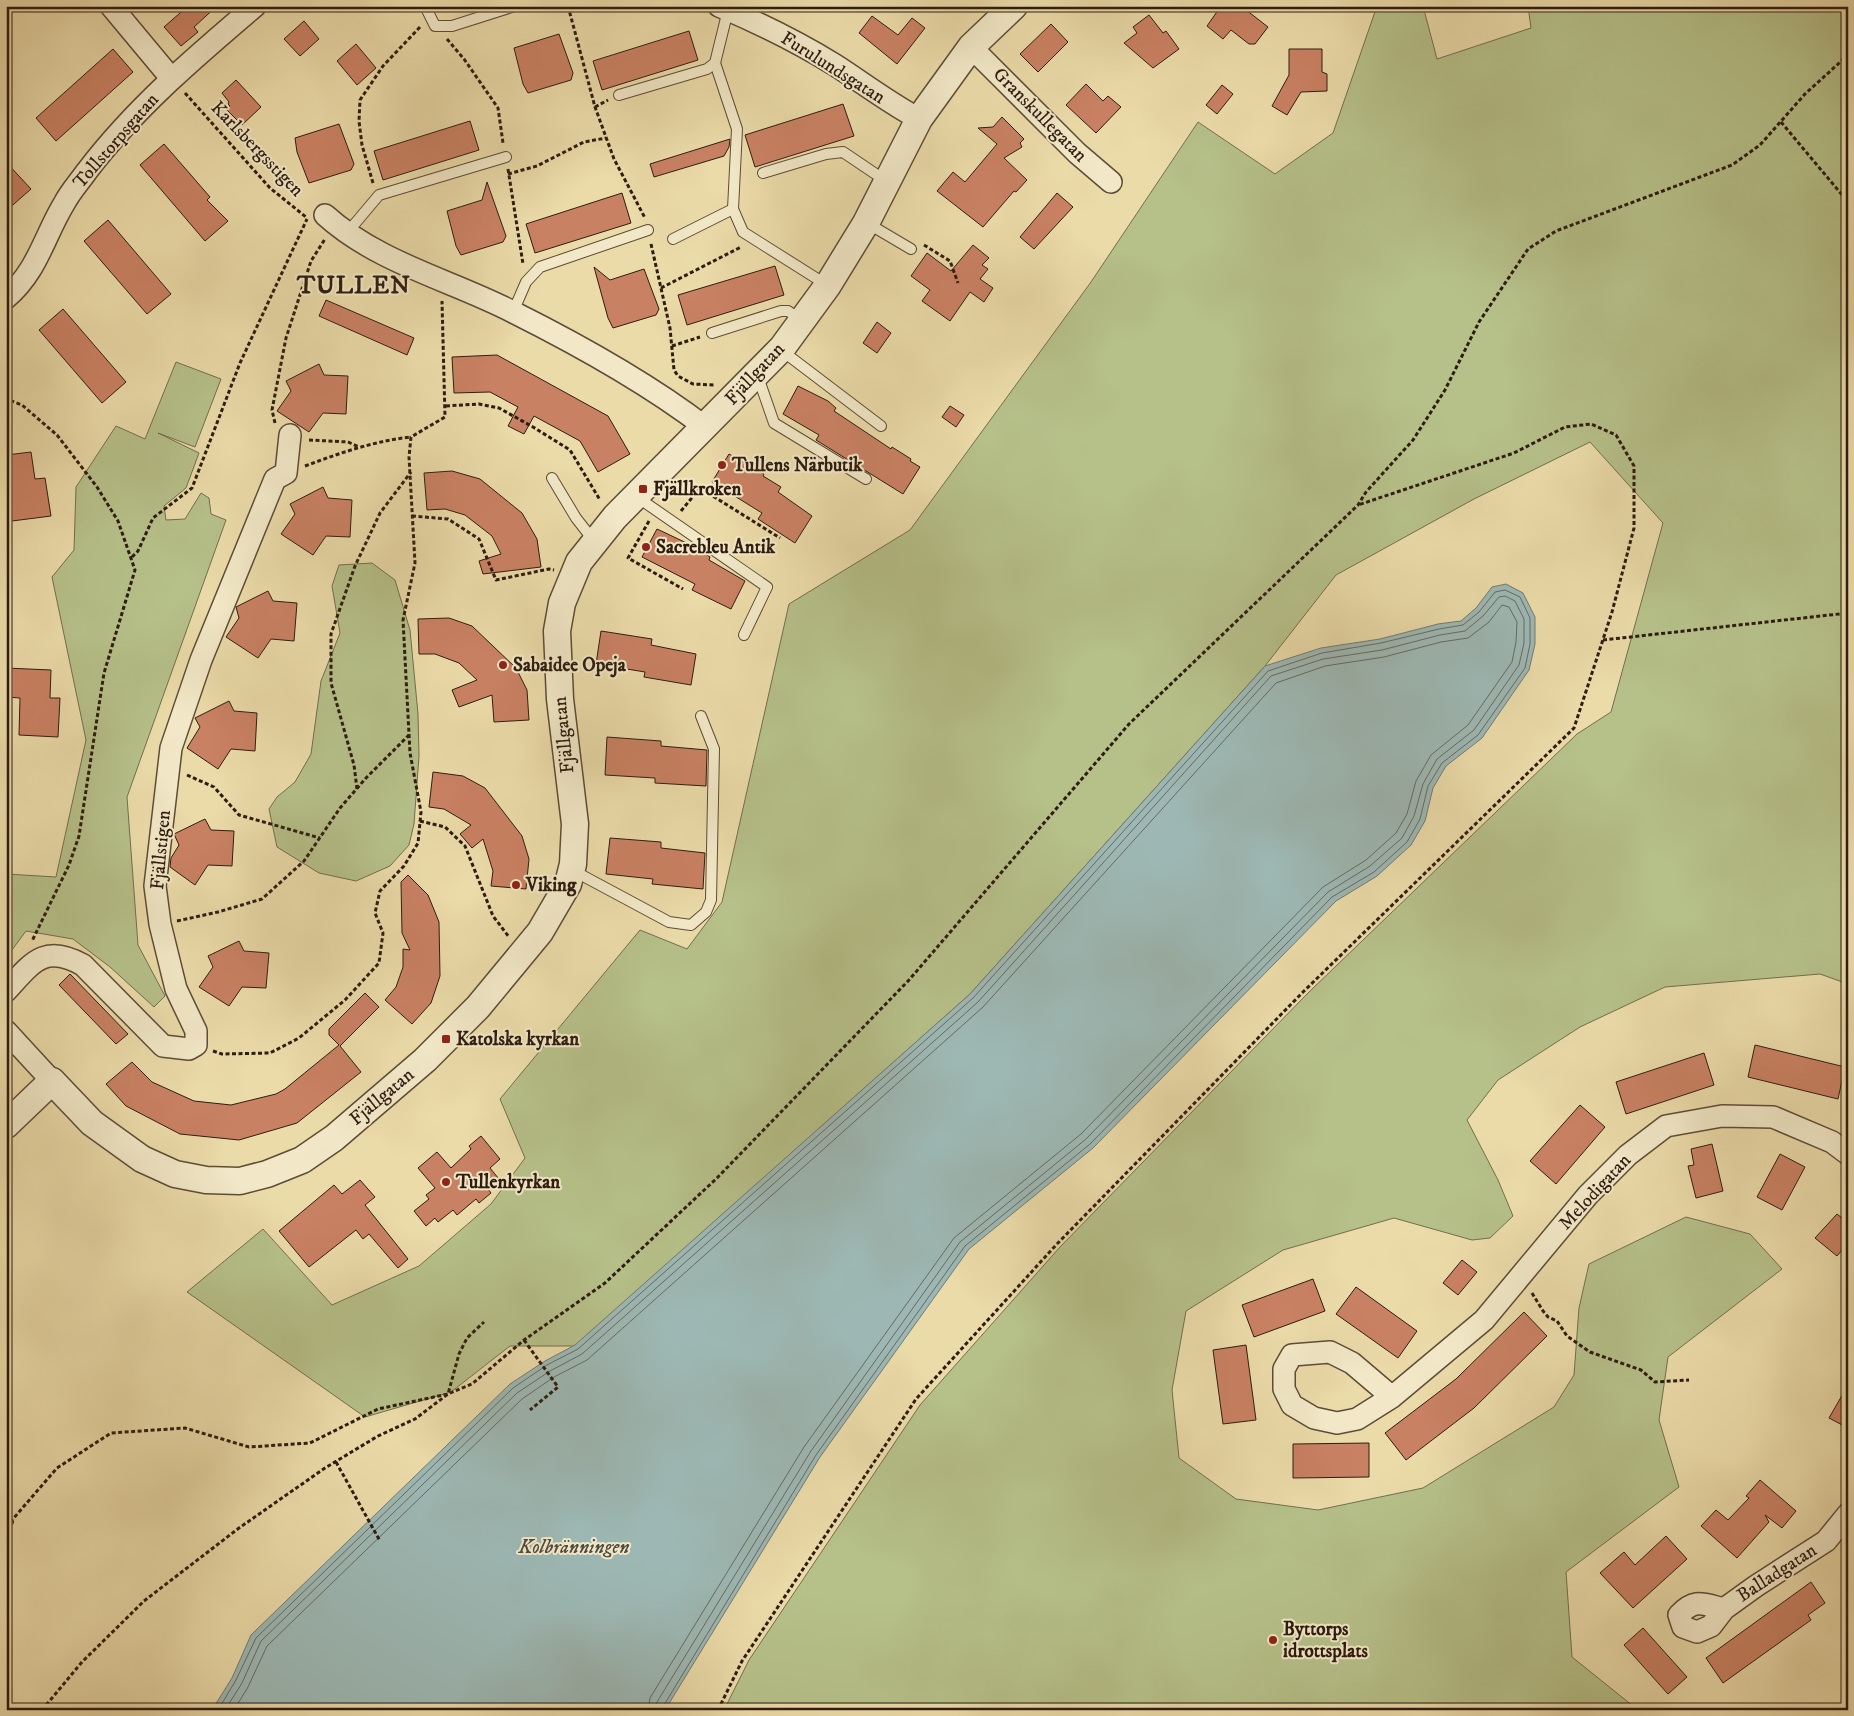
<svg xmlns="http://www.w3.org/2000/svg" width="1854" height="1716" viewBox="0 0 1854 1716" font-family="'IM FELL DW Pica',serif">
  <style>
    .green { fill: #b6c089; stroke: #726e4d }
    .water { fill: #9db8b4; stroke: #717a73 }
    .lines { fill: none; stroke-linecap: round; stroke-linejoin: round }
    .shore { stroke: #666a62; stroke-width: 1 }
    .building { fill: #c98163; stroke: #2e1c11 }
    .service-casing { stroke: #5d4c37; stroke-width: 12 }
    .minor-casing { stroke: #5d4c37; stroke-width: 24 }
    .tertiary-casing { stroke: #5d4c37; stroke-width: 29 }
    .path { stroke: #2e1c11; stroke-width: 3; stroke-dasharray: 4 2.5; stroke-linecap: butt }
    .service { stroke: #f2e8c7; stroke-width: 10 }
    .minor { stroke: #f2e8c7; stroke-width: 21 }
    .tertiary { stroke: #f2e8c7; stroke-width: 26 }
    .poi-dot { fill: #8f2418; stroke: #f2e8c7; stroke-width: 2 }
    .labels { text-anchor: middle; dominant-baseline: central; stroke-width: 4; stroke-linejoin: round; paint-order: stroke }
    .street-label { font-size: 19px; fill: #2e1c11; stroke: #f2e8c7 }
    .poi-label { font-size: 19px; font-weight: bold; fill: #2e1c11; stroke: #f2e8c7; text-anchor: start }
    .water-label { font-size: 20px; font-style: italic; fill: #4f4b42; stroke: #f2e8c7 }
    .district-label { font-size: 24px; font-weight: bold; letter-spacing: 1px; fill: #2e1c11; stroke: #f2e8c7 }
  </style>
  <rect width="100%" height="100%" fill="#ebdba9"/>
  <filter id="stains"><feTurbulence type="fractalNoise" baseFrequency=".004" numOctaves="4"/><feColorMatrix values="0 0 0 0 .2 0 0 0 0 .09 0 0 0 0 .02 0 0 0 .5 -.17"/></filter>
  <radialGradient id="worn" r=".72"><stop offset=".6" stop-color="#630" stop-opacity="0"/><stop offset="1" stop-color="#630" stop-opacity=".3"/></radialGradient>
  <g class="green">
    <polygon points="1377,6 1423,6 1437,59 1531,28 1528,6 1848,6 1848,984 1820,974 1665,987 1580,1027 1498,1080 1467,1120 1498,1180 1513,1216 1490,1238 1472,1240 1394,1218 1283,1250 1186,1311 1172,1390 1179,1458 1236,1499 1318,1510 1423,1488 1554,1407 1574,1375 1579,1308 1589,1264 1686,1217 1750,1234 1782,1269 1668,1357 1659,1420 1679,1487 1566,1572 1572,1657 1638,1710 724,1710 749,1660 920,1405 1060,1247 1308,993 1577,734 1611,712 1663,523 1590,442 1474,499 1336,575 1265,666 970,994 575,1346 510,1346 451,1392 365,1417 187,1292 263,1229 332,1305 419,1266 491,1204 525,1158 500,1099 640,930 687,949 722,902 789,604 910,530 1091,282 1198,122 1275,174 1333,133"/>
    <polygon points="176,362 221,379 195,447 158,433 199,453 186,488 164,506 166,520 185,519 201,493 209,498 211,514 226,520 127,797 138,945 165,996 154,1007 110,967 73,939 26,931 6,958 6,874 56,877 86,740 52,577 74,550 76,487 116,426 145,439"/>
    <polygon points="372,563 395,580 410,630 418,714 419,756 414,824 409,845 390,866 356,881 319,873 277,847 269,809 277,797 295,782 311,754 321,681 340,633 332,586 339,565"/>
  </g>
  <polygon class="water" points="1506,584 1523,593 1535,617 1535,644 1529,670 1482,738 1446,766 1433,788 1425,821 1411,845 1377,876 1336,901 1093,1148 969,1249 820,1457 665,1710 212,1710 232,1678 251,1635 510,1384 545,1361 575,1345 970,994 1265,666 1321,648 1380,639 1438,624 1461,621 1476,608 1492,587"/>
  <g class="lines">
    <g class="shore">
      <polyline points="218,1710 236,1680 256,1638 513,1388 547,1365 578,1349 973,998 1268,671 1322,653 1381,643 1439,629 1463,625 1479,612 1495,592 1505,590 1520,597 1530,618 1530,644 1525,668 1478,735 1442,763 1428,786 1420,819 1407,842 1374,872 1332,897 1090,1144 965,1246 816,1455 661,1710"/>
      <polyline points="225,1710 242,1683 261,1641 517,1393 550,1371 582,1354 978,1002 1271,676 1323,659 1382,650 1440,635 1465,631 1483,616 1499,597 1505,596 1515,601 1524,619 1524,643 1519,665 1474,730 1437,759 1423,784 1414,816 1402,838 1370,866 1328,892 1086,1139 960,1242 811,1451 657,1702 655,1710"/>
      <polyline points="234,1710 248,1687 267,1646 522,1399 554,1377 587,1360 983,1007 1276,683 1325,666 1384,657 1441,642 1468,638 1489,622 1502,605 1509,607 1517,622 1516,642 1512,662 1468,725 1431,755 1416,781 1407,814 1396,833 1366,860 1323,887 1081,1134 954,1238 804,1447 650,1698 648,1710"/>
    </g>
  </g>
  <g class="building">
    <polygon points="188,6 217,6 194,27 198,32 181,46 164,27"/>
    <polygon points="1221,6 1241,6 1268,27 1255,44 1249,44 1231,30 1223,39 1207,26"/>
    <polygon points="1149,15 1163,33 1166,31 1179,49 1153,68 1124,43 1137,33 1133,27"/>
    <polygon points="872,16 898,35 912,18 925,28 897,64 859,33"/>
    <polygon points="304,21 319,39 300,56 284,39"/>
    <polygon points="1051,24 1068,42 1038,72 1020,54"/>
    <polygon points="689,31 698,60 602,90 593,61"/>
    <polygon points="559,34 573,73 571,80 528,93 523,84 514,48"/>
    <polygon points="356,44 376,68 357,85 337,61"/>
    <polygon points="113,49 133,72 56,141 36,118"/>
    <polygon points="1289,49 1322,49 1322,72 1327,74 1327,91 1301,92 1287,115 1272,106 1289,75"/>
    <polygon points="236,80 261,107 242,125 226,109 230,106 228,104 229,102 222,93"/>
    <polygon points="1086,84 1103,101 1108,96 1121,107 1096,133 1066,105"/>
    <polygon points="1222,85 1233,94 1217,114 1206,105"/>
    <polygon points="843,104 854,136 755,167 745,135"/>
    <polygon points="1002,117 1024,139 1020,143 1022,147 1004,158 1027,180 1016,192 1014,191 983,227 937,191 953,172 965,182 997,144 978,128 993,127"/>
    <polygon points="470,121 479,150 383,180 374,151"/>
    <polygon points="339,124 354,164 351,170 309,183 297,152 295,138"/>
    <polygon points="730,139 729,147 724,156 654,177 650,164"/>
    <polygon points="164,144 210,197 207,200 228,221 205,241 140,165"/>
    <polygon points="6,162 31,189 6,211"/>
    <polygon points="487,182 506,236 503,242 461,255 456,246 447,211 482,200"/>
    <polygon points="622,193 631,223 535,253 526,224"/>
    <polygon points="1057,193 1073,207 1034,249 1020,237"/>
    <polygon points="108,220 171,294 147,314 84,241"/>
    <polygon points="973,245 989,258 982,265 988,269 980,279 993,288 984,302 970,292 950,321 922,301 930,290 911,276 927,253 951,271"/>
    <polygon points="775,266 784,295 687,325 678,295"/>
    <polygon points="594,267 610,280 644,269 659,309 656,315 613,328 608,318"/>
    <polygon points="326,300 414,338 407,355 319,316"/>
    <polygon points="63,309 126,382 102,403 39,330"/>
    <polygon points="877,322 891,333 877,353 863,343"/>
    <polygon points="497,355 608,416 630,454 598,472 580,441 534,416 524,434 508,426 518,407 490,392 454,393 452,357"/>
    <polygon points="319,364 324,375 348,376 346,414 323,413 309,432 277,411 291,391 286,381"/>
    <polygon points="798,386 828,401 836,408 834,411 891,449 892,447 911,459 910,461 920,467 903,494 816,440 819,435 783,414"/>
    <polygon points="950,406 964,415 956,427 942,417"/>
    <polygon points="31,452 35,479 45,478 51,516 12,521 6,482 6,455"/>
    <polygon points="729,454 764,474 763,476 781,487 778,492 812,516 795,543 758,519 762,513 712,482"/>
    <polygon points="452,471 480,479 522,513 537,539 541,567 483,574 479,561 501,554 492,536 465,515 445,509 427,510 424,473"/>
    <polygon points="323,487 328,498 352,500 350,537 326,536 313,555 281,534 295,514 290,504"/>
    <polygon points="657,529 693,546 710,557 709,560 745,581 731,609 692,590 695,584 642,557"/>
    <polygon points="268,591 273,601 297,603 294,641 271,639 258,658 226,637 239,618 236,607"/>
    <polygon points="449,618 472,626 516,668 527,690 529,720 494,722 492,695 459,707 452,690 477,680 459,663 435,654 419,654 418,619"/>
    <polygon points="601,631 652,639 651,645 696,654 691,685 644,677 645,672 596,664"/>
    <polygon points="6,668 51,670 50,698 60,698 58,737 19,735 20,698 6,697"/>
    <polygon points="229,701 234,711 257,713 255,751 231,749 218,769 187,748 200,727 195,718"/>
    <polygon points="607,737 661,741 661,746 707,750 706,786 655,783 655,778 605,775"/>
    <polygon points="433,772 463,776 485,788 522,836 529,859 526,889 491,886 493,871 483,839 472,848 460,834 471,825 444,809 429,807"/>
    <polygon points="205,819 211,830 234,831 232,866 208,865 195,885 170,867 171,858 179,845 174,834"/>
    <polygon points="610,838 661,842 661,848 705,853 703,889 652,884 653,879 606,874"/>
    <polygon points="408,875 428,895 439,922 440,976 431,1003 412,1024 385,1000 396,987 403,967 403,949 410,950 402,933 401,882"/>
    <polygon points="239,941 244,951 269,953 266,988 242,987 229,1006 199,987 213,967 208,956"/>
    <polygon points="70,974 128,1034 116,1044 59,985"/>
    <polygon points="365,993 379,1007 340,1046 361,1072 297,1123 239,1140 180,1134 126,1106 106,1084 132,1062 152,1082 194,1101 231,1105 276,1094 285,1089 339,1045 329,1035 329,1029"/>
    <polygon points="1755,1045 1845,1067 1838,1099 1748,1077"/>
    <polygon points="1704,1053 1714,1085 1626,1114 1616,1082"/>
    <polygon points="1580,1105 1605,1127 1556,1184 1530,1161"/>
    <polygon points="481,1136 500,1159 490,1168 499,1179 488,1189 491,1193 479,1203 476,1199 457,1215 453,1210 438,1222 435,1218 426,1226 414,1211 429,1199 426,1195 435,1188 418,1168 437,1152 451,1168 471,1149 469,1146"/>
    <polygon points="1712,1144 1723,1191 1696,1198 1688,1166 1694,1165 1691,1149"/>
    <polygon points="1780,1154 1805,1167 1782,1210 1757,1197"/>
    <polygon points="360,1180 375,1197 365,1205 408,1259 398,1268 369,1234 363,1239 356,1230 309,1267 279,1231 334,1185 342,1194"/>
    <polygon points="1837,1214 1848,1223 1848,1243 1837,1256 1815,1238"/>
    <polygon points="1462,1260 1477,1272 1458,1295 1443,1283"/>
    <polygon points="1313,1279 1325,1311 1254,1337 1242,1305"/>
    <polygon points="1356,1287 1417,1331 1398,1358 1336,1314"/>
    <polygon points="1524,1312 1547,1336 1474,1408 1406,1460 1385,1433 1456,1379"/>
    <polygon points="1246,1345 1256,1420 1223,1424 1213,1350"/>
    <polygon points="1848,1385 1848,1428 1829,1418"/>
    <polygon points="1369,1443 1369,1477 1293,1478 1293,1444"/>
    <polygon points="1760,1480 1796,1511 1782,1528 1765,1515 1769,1522 1737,1558 1701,1526 1716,1510 1728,1520 1749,1498 1746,1496"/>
    <polygon points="1666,1536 1687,1559 1633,1608 1600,1573 1624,1552 1635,1565"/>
    <polygon points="1811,1582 1825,1603 1808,1615 1811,1620 1723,1683 1706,1658"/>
    <polygon points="1643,1628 1687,1677 1668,1694 1624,1645"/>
  </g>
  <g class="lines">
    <defs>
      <g id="service">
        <polyline points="425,6 435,26 452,26 515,6"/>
        <polyline points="715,63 737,129 733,209 743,232 827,285"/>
        <polyline points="619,95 707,69 715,63 728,10"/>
        <polyline points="763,173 826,154 843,152 886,181"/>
        <polyline points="867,223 911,249"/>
        <polyline points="347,233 379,195 506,157"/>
        <polyline points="673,239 733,209"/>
        <polyline points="513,312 526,282 540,267 648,230"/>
        <polyline points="712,333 781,311 788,311 801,320"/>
        <polyline points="781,350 881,426"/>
        <polyline points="757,374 774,423 866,479"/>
        <polyline points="552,478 576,518 594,541"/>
        <polyline points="637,497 767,587 744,635"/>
        <polyline points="572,870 669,922 691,925 706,912 711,900 714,749 701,716"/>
      </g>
      <g id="minor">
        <polyline points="111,6 171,78"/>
        <path d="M719 6C759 23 798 42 835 65 863 83 889 103 919 119"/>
        <polyline points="971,47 1077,153 1111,182"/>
        <path d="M325 215C378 263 451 280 513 312 579 345 646 382 705 427"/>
        <path d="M6 298C38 271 44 236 65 202 71 191 80 181 87 171 135 108 195 57 255 6"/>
        <path d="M6 991C32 963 44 943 83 965L163 1046 189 1049 196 1045V1031L176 989 160 924 155 886 171 748 201 660 275 479 286 473 290 435"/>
        <polyline points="6,1031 52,1081"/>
        <polyline points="1392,1397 1352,1363 1330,1352 1292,1355 1284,1369 1284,1389 1292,1405 1314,1418 1337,1423 1357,1419 1392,1397 1484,1320 1588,1195 1628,1155 1666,1126 1722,1116 1773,1117 1832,1142 1848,1154"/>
        <path d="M1724 1609C1703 1604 1695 1598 1679 1615L1683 1627 1697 1632 1711 1626 1724 1609 1756 1586 1826 1541 1848 1514"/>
      </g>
      <polyline id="tertiary" points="6,1125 52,1081 92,1123 142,1159 175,1174 206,1180 240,1181 267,1174 302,1160 334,1138 425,1060 478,1007 540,932 568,884 573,864 575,824 560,699 557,631 562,603 579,562 615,517 782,348 828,285 866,223 919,119 971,47 1014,6"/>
    </defs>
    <use href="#service" class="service-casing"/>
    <use href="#minor" class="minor-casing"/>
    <use href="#tertiary" class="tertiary-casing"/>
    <g class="path">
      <polyline points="568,6 595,107 614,159 645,218"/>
      <polyline points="447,39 464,59 498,108 503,143"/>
      <polyline points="185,93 270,188 306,217"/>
      <polyline points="595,107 608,100"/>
      <polyline points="1781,122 1848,202"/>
      <polyline points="508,169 523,264"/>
      <polyline points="508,174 537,166 584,142 606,138"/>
      <polyline points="373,183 362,145 359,121 360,100 383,66 421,26"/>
      <polyline points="651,244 670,328 674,370 678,376 693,384 714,385"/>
      <polyline points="924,245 950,261 958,283"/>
      <polyline points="661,288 741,247"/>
      <polyline points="672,346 700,337"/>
      <polyline points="6,396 9,400 22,405 57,435 97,487 118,521 135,570 104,673 79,836 69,865 32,941"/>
      <polyline points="446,406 479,404 499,408 533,427 570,450 600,500"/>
      <polyline points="275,423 272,410 286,338 311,261 325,239"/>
      <polyline points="309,440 348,442 359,447"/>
      <path d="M305 466C340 453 374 441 411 437"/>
      <polyline points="681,511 700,488 780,538"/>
      <polyline points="412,516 448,519 479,539 496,580 549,569 554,570"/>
      <polyline points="649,521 628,558 683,589"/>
      <polyline points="132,557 138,551 153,518 192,488 240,363 307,219"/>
      <polyline points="1603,640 1848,613"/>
      <polyline points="187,775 214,787 239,815 320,838"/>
      <polyline points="357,789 354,765 331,683 331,634 355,566 380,513 411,472"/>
      <polyline points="420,821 445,827 465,846 493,916 509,937"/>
      <polyline points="177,921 218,912 262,899 304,861 340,808 366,778 409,735"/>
      <polyline points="213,1051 222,1054 270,1053 299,1038 345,1000 379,963 383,933 375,913 380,891 404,866 418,843 421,812 410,753 403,620 415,563 409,457 411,437 445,417 442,301"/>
      <polyline points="1532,1293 1543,1311 1548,1317 1557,1321 1567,1336 1590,1352 1641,1370 1655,1382 1689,1380"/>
      <polyline points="524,1340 558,1387 530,1410"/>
      <polyline points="336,1462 380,1541"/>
      <polyline points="6,1527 57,1468 111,1433 185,1428 249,1447 310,1443 378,1409 448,1394 472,1384 524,1340 605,1283 717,1178 909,980 1129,724 1358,505 1366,492 1413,440 1445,390 1479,322 1528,249 1556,231 1732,165 1760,145 1805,94 1848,55"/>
      <polyline points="6,1543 13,1520"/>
      <polyline points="42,1710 82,1662 144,1601 239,1528 325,1468 378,1436 415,1419 448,1394 459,1354 467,1338 484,1322"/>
      <polyline points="718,1710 742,1661 916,1399 1056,1245 1303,992 1574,728 1612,612 1634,528 1634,466 1616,435 1591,424 1565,427 1514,453 1358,505"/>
    </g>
    <use href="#service" class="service"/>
    <use href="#minor" class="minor"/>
    <use href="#tertiary" class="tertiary"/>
  </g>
  <g class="poi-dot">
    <circle cx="722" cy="465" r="5"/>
    <rect x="638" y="484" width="10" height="10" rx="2.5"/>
    <circle cx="646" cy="547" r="5"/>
    <circle cx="503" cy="665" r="5"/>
    <circle cx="516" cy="885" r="5"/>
    <rect x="441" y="1034" width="10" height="10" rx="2.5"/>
    <circle cx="446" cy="1182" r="5"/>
    <circle cx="1273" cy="1640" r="5"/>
  </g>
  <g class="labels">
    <g class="street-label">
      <text transform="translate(833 68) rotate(32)">Furulundsgatan</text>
      <text transform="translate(1040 115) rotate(45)">Granskullegatan</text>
      <text transform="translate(116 141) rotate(-49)">Tollstorpsgatan</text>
      <text transform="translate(257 149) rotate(46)">Karlsbergsstigen</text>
      <text transform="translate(755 374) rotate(-47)">Fjällgatan</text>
      <text transform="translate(564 735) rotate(-96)">Fjällgatan</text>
      <text transform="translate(161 850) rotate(-85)">Fjällstigen</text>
      <text transform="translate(382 1097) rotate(-40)">Fjällgatan</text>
      <text transform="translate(1595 1192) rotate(-47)">Melodigatan</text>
      <text transform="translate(1777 1573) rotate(-33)">Balladgatan</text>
    </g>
    <g class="poi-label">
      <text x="732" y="465">Tullens Närbutik</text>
      <text x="653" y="489">Fjällkroken</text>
      <text x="656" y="547">Sacrebleu Antik</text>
      <text x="513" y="665">Sabaidee Opeja</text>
      <text x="526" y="885">Viking</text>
      <text x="456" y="1039">Katolska kyrkan</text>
      <text x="456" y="1182">Tullenkyrkan</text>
      <text x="1283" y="1629">Byttorps<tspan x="1283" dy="22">idrottsplats</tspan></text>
    </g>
    <g class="water-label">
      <text x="574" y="1547">Kolbränningen</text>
    </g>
    <g class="district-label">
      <text x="354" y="286">TULLEN</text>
    </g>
  </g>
  <rect width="1854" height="1716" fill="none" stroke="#ebdba9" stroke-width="25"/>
  <rect x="8" y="8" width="1839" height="1701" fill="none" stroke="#2e1c11" stroke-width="2.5"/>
  <rect x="12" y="12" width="1829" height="1691" fill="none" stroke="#2e1c11"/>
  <rect width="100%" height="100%" filter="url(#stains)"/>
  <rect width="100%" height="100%" fill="url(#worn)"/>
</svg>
